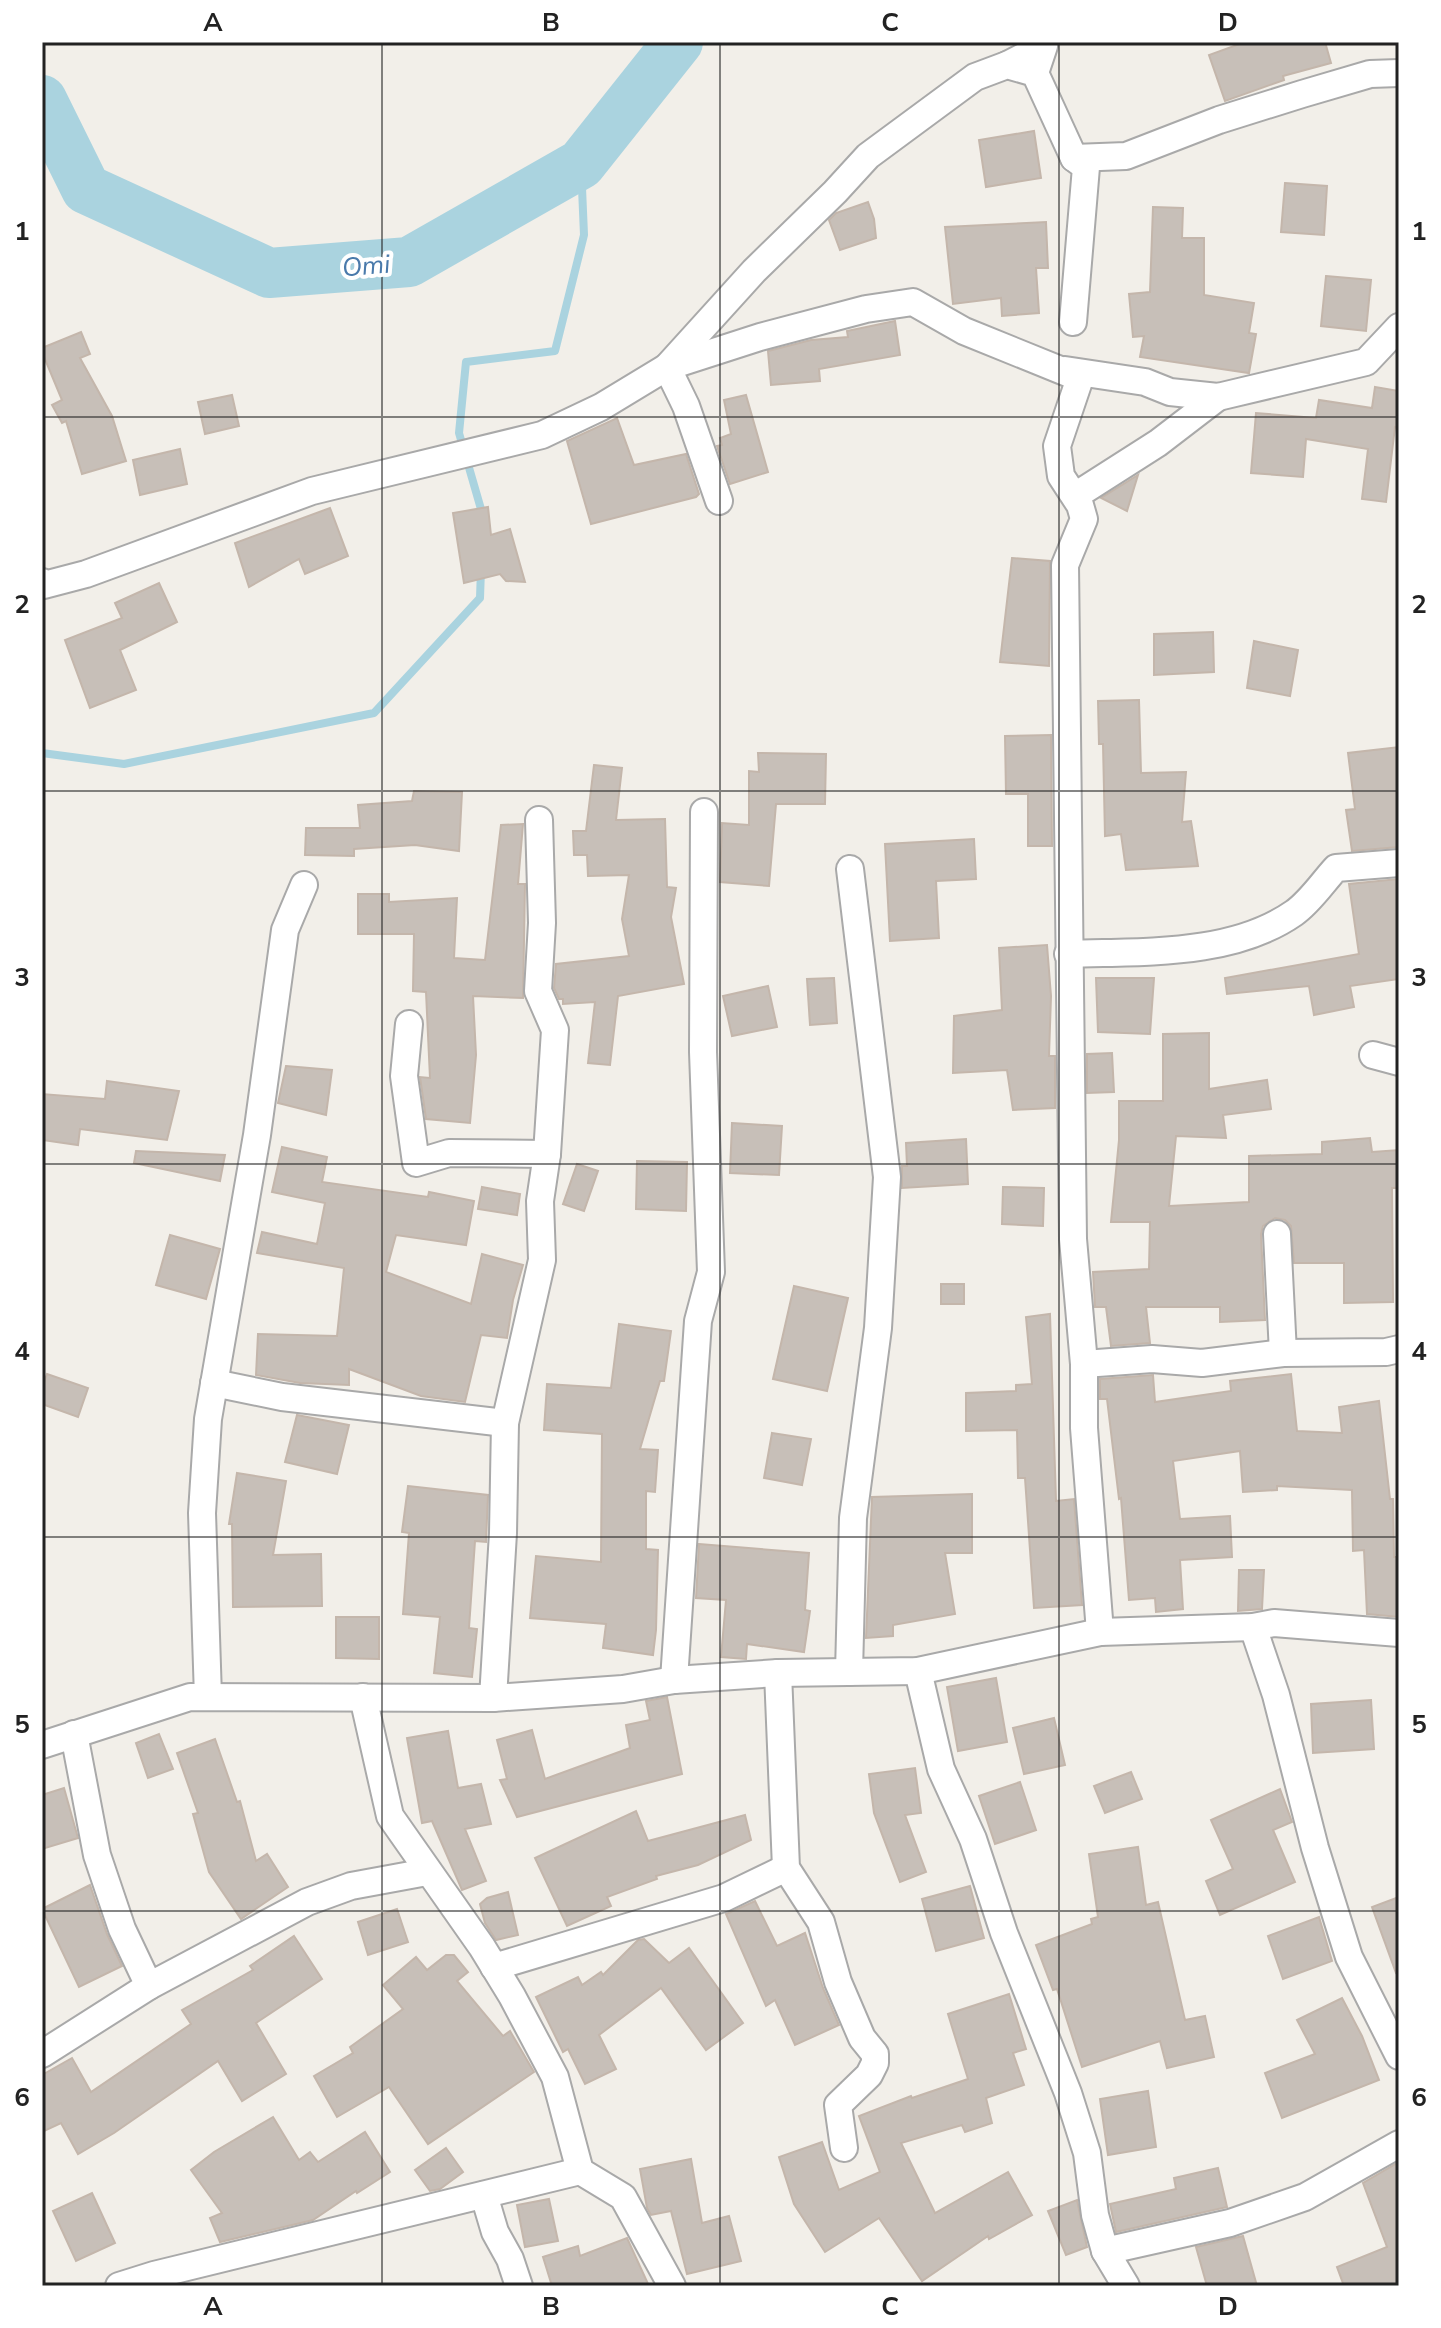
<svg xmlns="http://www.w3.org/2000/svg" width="1441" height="2328" viewBox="0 0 1441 2328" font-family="'Nunito Sans',sans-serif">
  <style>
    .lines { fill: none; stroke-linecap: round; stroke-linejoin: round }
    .stream { stroke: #aad3df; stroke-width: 8 }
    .river { stroke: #aad3df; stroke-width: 50 }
    .building { fill: #c7bfb8; stroke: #c4b6ab; stroke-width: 2 }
    .street-casing { stroke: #a9a9a9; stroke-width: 30 }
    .street { stroke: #fff; stroke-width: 26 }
    .grid { fill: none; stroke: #222; stroke-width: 2; stroke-opacity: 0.55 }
    .labels { text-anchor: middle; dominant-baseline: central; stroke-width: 8; stroke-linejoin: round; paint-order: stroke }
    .water-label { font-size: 26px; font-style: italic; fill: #4a7aab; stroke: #fff }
    .neatline { fill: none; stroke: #222; stroke-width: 3 }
    .grid-label { font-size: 26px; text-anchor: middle; font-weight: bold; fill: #222 }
  </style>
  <rect width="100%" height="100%" fill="#f2efe9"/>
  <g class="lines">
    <g class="stream">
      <polyline points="483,516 459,433 466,362 555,351 584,235 581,164"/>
      <polyline points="42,753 124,764 374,713 480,598 481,569"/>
    </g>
    <polyline class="river" points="42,100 86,189 269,273 409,262 581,164 678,42"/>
  </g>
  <g class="building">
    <polygon points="1245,42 1325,42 1331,63 1283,76 1284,80 1225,101 1209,55"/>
    <polygon points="1034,131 1041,178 986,187 979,140"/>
    <polygon points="1285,183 1327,186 1324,235 1281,232"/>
    <polygon points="868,202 874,219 876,238 840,250 829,220 836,213"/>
    <polygon points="1153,207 1183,208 1182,238 1204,238 1204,295 1254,303 1249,333 1256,334 1249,373 1140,357 1144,336 1133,337 1129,294 1150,292"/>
    <polygon points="1046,222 1048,268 1036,268 1039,313 1002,316 1001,298 953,304 945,227"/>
    <polygon points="1326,276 1371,280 1366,331 1321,326"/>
    <polygon points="895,321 900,355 819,369 820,381 771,385 768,351 811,340 848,337 847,331"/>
    <polygon points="81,332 90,354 80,358 112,416 126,461 82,474 66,421 62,423 52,405 62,400 42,352 42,348"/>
    <polygon points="1375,387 1399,391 1399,428 1395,427 1386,502 1362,499 1368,449 1306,439 1303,477 1251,473 1256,413 1316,418 1319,400 1372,408"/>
    <polygon points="232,395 239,426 205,434 198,402"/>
    <polygon points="746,395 768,472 730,484 717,446 722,445 720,438 731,434 724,400"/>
    <polygon points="617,418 634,465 686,454 699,494 696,497 591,524 567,441"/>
    <polygon points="180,449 187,484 140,495 133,460"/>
    <polygon points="1138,475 1127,511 1101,498"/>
    <polygon points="488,507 491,535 510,529 525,582 506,581 500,574 464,583 453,513"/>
    <polygon points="330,508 348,556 305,574 299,559 249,587 235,543"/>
    <polygon points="1012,558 1050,561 1049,666 1000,662"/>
    <polygon points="159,583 177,622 120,650 136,690 90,708 65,640 122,618 115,603"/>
    <polygon points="1213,632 1214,672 1154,675 1154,634"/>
    <polygon points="1254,641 1298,650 1290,696 1247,688"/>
    <polygon points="1139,700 1141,773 1186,772 1182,822 1191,821 1198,866 1126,870 1121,834 1105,836 1103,744 1099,744 1098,701"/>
    <polygon points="1051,735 1052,846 1028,846 1028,794 1006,794 1005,736"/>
    <polygon points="1399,747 1399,847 1352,851 1346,810 1355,809 1348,753"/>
    <polygon points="758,753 826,754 825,804 776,804 769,886 720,882 722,823 749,825 749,771 759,772"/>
    <polygon points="594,765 622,768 616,820 665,819 667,887 676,888 671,917 684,984 618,996 610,1065 588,1063 595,1002 563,1004 563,999 559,999 554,988 556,964 629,956 622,919 629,875 588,876 587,855 574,855 573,831 586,831"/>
    <polygon points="414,791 462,792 459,851 415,845 354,849 354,856 305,855 306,828 360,828 358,805 412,801"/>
    <polygon points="523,824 518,884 525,884 523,998 473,996 476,1055 470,1123 426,1119 420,1077 430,1078 426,992 413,991 414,934 358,934 358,894 389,894 389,902 457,898 454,958 485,960 501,825"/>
    <polygon points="974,839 976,879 936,881 939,938 890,941 885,844"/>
    <polygon points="1398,879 1399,979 1350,986 1354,1007 1314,1015 1309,986 1227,994 1225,978 1359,954 1349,884"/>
    <polygon points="1047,945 1051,996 1049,1056 1055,1056 1055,1108 1013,1110 1007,1070 953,1073 954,1016 1002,1010 999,948"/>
    <polygon points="834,978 837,1023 810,1025 807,979"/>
    <polygon points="1096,978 1154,978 1150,1034 1098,1032"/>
    <polygon points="768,986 777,1027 732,1036 723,996"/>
    <polygon points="1209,1033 1209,1089 1267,1080 1271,1109 1223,1115 1226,1138 1176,1136 1169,1206 1249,1202 1249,1156 1322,1154 1322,1142 1370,1138 1372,1152 1399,1150 1399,1188 1392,1188 1393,1302 1344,1303 1344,1263 1294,1263 1291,1226 1285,1220 1275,1218 1263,1226 1261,1234 1265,1320 1220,1322 1220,1307 1146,1307 1150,1343 1111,1346 1106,1307 1095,1307 1093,1272 1149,1269 1150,1222 1111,1222 1119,1140 1119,1101 1163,1101 1163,1034"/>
    <polygon points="1112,1053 1114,1092 1087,1093 1087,1054"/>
    <polygon points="286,1066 332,1070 326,1115 278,1103"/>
    <polygon points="107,1081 179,1091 167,1140 80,1129 78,1145 42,1140 42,1094 105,1099"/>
    <polygon points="732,1123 782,1126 779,1175 730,1173"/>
    <polygon points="966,1139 968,1184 902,1188 902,1166 907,1166 906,1143"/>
    <polygon points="282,1147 327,1157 322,1182 428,1197 429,1192 474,1201 466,1245 396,1235 386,1272 471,1304 482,1254 523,1265 513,1300 507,1338 481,1335 465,1402 421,1396 349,1369 349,1385 300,1383 256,1375 258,1334 337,1336 344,1268 257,1253 262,1232 317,1244 325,1203 272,1192"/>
    <polygon points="136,1151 225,1155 220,1181 134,1163"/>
    <polygon points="637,1161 687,1162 686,1211 636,1209"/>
    <polygon points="577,1164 598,1171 584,1211 563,1204"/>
    <polygon points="482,1187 520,1194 517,1215 478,1209"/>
    <polygon points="1003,1187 1044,1188 1043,1226 1002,1224"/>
    <polygon points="170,1235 220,1249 206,1299 156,1285"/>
    <rect x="941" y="1284" width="23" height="20"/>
    <polygon points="794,1286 848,1298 827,1391 773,1379"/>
    <polygon points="1050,1314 1056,1501 1074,1499 1082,1605 1034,1608 1025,1478 1018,1478 1017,1430 966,1431 966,1393 1016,1391 1016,1385 1032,1384 1026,1317"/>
    <polygon points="619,1324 671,1331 664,1381 660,1381 640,1449 658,1450 655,1492 646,1491 646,1549 658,1550 656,1630 653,1655 603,1648 606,1624 530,1618 536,1556 601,1562 602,1434 544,1430 547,1384 611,1388"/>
    <polygon points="47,1374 88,1388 78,1417 42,1404 42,1388"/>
    <polygon points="1291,1374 1297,1431 1342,1433 1339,1407 1379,1401 1390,1499 1393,1499 1394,1557 1399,1557 1399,1617 1367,1614 1364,1550 1353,1551 1352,1490 1277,1486 1277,1490 1243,1492 1240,1451 1173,1461 1180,1519 1230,1516 1232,1557 1180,1560 1183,1609 1156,1612 1155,1598 1129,1600 1121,1498 1119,1499 1107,1399 1100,1399 1100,1379 1153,1375 1155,1402 1231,1391 1230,1381"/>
    <polygon points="297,1415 349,1425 337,1474 285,1462"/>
    <polygon points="772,1433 811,1439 802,1485 764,1478"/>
    <polygon points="237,1473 286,1481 273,1555 321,1554 322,1606 233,1607 232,1524 229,1524"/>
    <polygon points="408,1486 488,1495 486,1542 475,1541 469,1628 477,1629 472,1677 434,1673 440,1617 403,1614 409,1533 402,1532"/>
    <polygon points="972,1494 972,1553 945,1553 955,1614 893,1625 893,1636 866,1638 872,1497"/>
    <polygon points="699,1544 809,1553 805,1610 810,1611 804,1652 747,1644 746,1659 721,1657 726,1600 696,1598"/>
    <polygon points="1239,1570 1264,1570 1262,1609 1238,1611"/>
    <polygon points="336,1617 379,1617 379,1659 336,1658"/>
    <polygon points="996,1678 1007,1742 958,1751 947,1687"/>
    <polygon points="667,1697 682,1774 517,1817 500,1780 507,1779 497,1740 532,1730 545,1779 630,1748 626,1725 650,1720 646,1701"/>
    <polygon points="1371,1700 1374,1749 1313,1753 1311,1704"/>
    <polygon points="1054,1718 1065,1765 1024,1774 1013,1728"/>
    <polygon points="448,1731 458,1788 481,1784 491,1824 465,1829 486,1881 462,1890 432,1821 422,1823 407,1738"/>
    <polygon points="159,1734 173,1769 148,1778 136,1743"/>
    <polygon points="215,1739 237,1802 240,1801 256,1861 267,1854 288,1887 241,1919 209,1872 193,1814 198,1813 177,1753"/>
    <polygon points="915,1768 921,1813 905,1815 926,1872 900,1882 874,1813 869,1774"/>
    <polygon points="1131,1772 1142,1799 1105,1813 1094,1786"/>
    <polygon points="1020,1782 1036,1830 995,1844 979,1796"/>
    <polygon points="64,1788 78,1838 42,1849 42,1795"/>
    <polygon points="1280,1789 1292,1822 1273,1830 1295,1882 1220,1915 1206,1881 1233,1869 1211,1820"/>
    <polygon points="636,1811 648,1841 745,1815 751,1840 698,1865 656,1876 657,1879 607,1897 611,1906 567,1926 535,1858"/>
    <polygon points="1138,1847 1146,1905 1158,1902 1185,2020 1205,2016 1214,2057 1167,2068 1160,2041 1082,2067 1057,1989 1053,1990 1036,1945 1092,1924 1091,1919 1098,1917 1089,1854"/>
    <polygon points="90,1885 107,1934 122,1966 79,1987 42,1909"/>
    <polygon points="970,1886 984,1938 936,1951 922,1899"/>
    <polygon points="508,1892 518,1935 496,1940 485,1923 480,1904 487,1898"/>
    <polygon points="1399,1897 1399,1972 1396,1973 1372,1907"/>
    <polygon points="755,1901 777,1946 805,1933 823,1988 839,2025 795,2045 775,2000 766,2006 726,1914"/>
    <polygon points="397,1909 408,1942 368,1955 358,1922"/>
    <polygon points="1319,1917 1332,1961 1283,1979 1268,1936"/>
    <polygon points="294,1936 322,1979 256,2023 286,2074 242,2101 218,2061 114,2133 78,2154 61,2123 42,2132 42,2075 72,2058 91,2092 191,2024 182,2010 253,1970 250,1966"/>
    <polygon points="644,1939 669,1963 689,1948 743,2023 706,2050 661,1988 599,2035 616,2069 585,2084 568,2049 563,2052 536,1997 578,1977 582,1985 601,1972 603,1975 638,1940"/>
    <polygon points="446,1955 454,1955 468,1972 457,1981 503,2036 510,2031 534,2072 428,2144 389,2087 337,2117 314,2076 353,2053 350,2047 403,2009 383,1985 416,1957 427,1970"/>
    <polygon points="1009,1994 1026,2049 1013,2053 1024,2085 986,2098 992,2123 965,2132 962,2125 901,2143 935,2213 1008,2172 1032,2215 989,2239 988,2236 922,2281 879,2218 825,2252 794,2204 779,2157 822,2142 839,2190 880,2172 859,2116 911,2096 912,2098 968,2079 948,2014"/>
    <polygon points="1342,1998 1362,2036 1379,2080 1282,2118 1265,2073 1315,2054 1297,2020"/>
    <polygon points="1148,2091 1156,2147 1108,2155 1100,2099"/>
    <polygon points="273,2117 299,2160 310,2152 318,2162 365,2132 390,2172 357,2193 356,2191 313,2220 220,2242 210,2218 222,2213 191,2170 214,2152"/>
    <polygon points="446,2148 463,2172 440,2189 430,2191 415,2170"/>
    <polygon points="691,2159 702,2223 729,2216 741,2261 687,2274 671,2211 651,2215 647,2208 640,2169"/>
    <polygon points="1399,2162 1399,2286 1344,2286 1337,2267 1387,2247 1363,2183"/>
    <polygon points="1218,2168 1227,2207 1116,2232 1110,2204 1176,2189 1174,2178"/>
    <polygon points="92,2193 115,2243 76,2261 53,2211"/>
    <polygon points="549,2199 558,2241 525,2247 517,2205"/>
    <polygon points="1077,2200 1087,2247 1066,2255 1048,2211"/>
    <polygon points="1243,2236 1257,2286 1207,2286 1196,2247"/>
    <polygon points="627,2238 649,2286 552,2286 543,2257 578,2246 580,2256"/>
  </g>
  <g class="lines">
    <defs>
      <g id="street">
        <polyline points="1007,65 1044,46 1035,73"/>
        <polyline points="1073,322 1086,167 1074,158"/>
        <polyline points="1065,370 1145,382 1170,392 1218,397 1366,362 1399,327"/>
        <polyline points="1075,496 1158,443 1218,397"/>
        <polyline points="719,501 686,406 667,367 760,337 866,309 913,302 964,331 1080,378 1057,446 1061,476 1080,505 1084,519 1065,565 1073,1239 1084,1364 1084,1428 1100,1632"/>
        <polyline points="42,582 44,585 86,574 312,491 542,435 601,407 667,367 754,271 835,192 868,156 975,77 1007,65 1035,73 1074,158 1126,156 1219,120 1302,94 1370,74 1399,73"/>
        <path d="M1068 954C1141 951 1231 957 1294 913 1310 902 1323 882 1336 868L1399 863"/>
        <polyline points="409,1024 404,1076 416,1163 449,1153 547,1154"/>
        <polyline points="1373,1055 1399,1062"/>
        <polyline points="1277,1234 1283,1353"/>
        <polyline points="1084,1364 1152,1359 1202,1363 1283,1353 1386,1352 1399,1349"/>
        <polyline points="214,1383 282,1397 505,1423"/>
        <polyline points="1253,1627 1276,1695 1315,1848 1349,1957 1399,2056"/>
        <polyline points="918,1671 941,1769 973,1839 1004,1933 1068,2093 1087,2153 1095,2215 1105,2251 1126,2286"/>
        <polyline points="849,1672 853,1518 878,1328 887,1177 850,869"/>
        <polyline points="778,1673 786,1868 821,1922 838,1982 862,2038 875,2054 875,2063 869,2075 838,2105 844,2148"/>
        <polyline points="674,1680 698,1321 711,1272 703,1052 704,812"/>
        <polyline points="208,1697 202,1513 208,1419 257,1135 285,930 304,885"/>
        <polyline points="363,1697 390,1816 482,1947 512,1996 555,2077 580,2171 623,2197 672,2286"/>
        <polyline points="493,1698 503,1533 505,1423 542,1260 540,1201 547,1154 555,1030 538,991 542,923 539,820"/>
        <polyline points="42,1745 190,1697 493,1698 623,1689 674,1680 778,1673 918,1671 1100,1632 1253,1627 1274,1623 1399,1633"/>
        <polyline points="494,1967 724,1898 786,1868"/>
        <polyline points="149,1986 307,1902 351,1886 427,1872"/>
        <polyline points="42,2054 149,1986 122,1929 97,1855 74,1734"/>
        <polyline points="484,2195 495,2232 510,2259 519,2286"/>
        <polyline points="1105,2251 1230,2223 1305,2197 1399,2144"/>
        <polyline points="119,2286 154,2275 580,2171"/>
      </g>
    </defs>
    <use href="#street" class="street-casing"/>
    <use href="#street" class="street"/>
  </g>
  <path class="grid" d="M382 42V2286M720 42V2286M1059 42V2286M42 417H1399M42 791H1399M42 1164H1399M42 1537H1399M42 1911H1399"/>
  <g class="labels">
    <g class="water-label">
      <text transform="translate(366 266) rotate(-5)">Omi</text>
    </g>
  </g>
  <rect width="1441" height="2328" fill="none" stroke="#ffffff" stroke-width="88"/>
  <rect x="44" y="44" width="1353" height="2240" class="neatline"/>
  <g class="grid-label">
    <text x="213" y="31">A</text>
    <text x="551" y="31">B</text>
    <text x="890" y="31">C</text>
    <text x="1228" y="31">D</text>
    <text x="22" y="240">1</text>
    <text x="1419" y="240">1</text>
    <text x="22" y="613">2</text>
    <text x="1419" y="613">2</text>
    <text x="22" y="986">3</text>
    <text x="1419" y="986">3</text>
    <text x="22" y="1360">4</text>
    <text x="1419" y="1360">4</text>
    <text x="22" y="1733">5</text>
    <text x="1419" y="1733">5</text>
    <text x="22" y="2106">6</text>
    <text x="1419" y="2106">6</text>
    <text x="213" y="2315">A</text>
    <text x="551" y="2315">B</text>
    <text x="890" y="2315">C</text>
    <text x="1228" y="2315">D</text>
  </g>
</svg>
